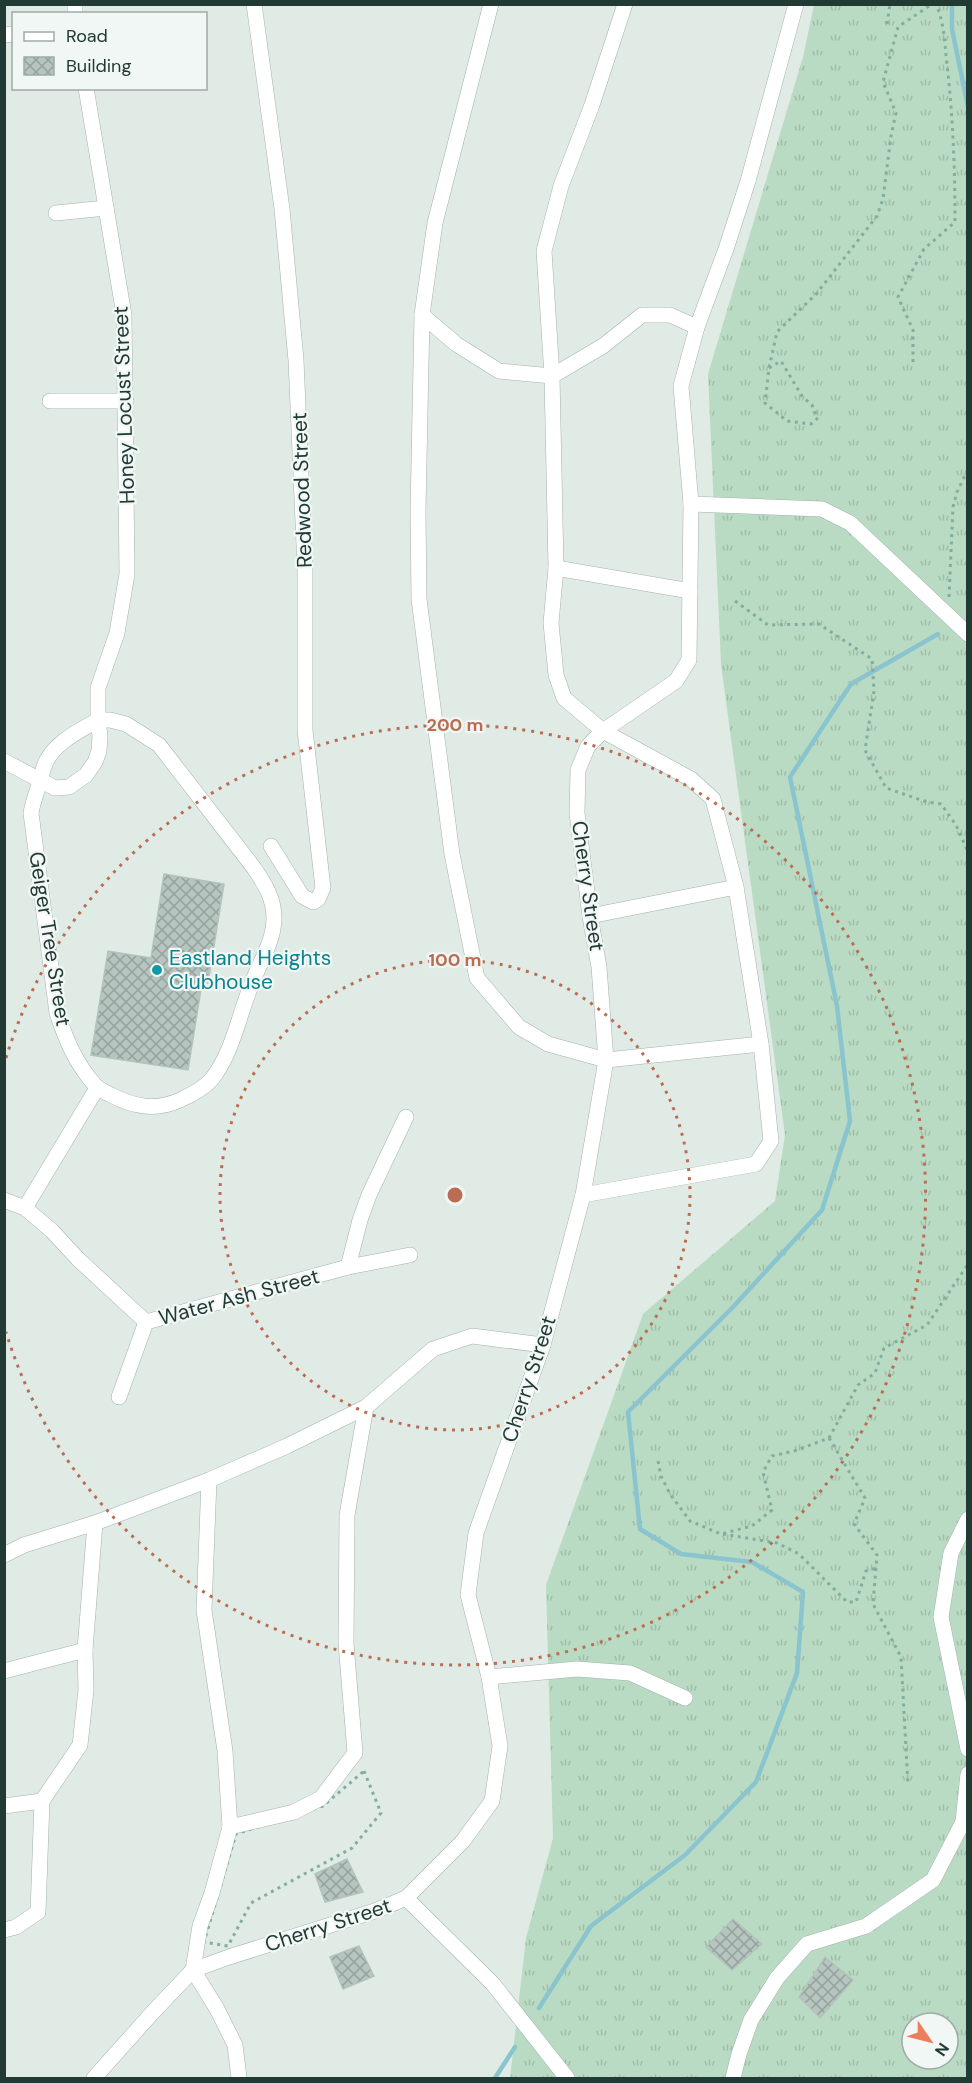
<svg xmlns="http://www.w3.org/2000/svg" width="972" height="2083" viewBox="0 0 972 2083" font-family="'DM Sans',sans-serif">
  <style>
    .grass { fill: url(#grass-tufts); fill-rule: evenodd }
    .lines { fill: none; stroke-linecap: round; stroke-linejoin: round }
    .stream { stroke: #8ac4ce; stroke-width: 4.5 }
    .building { fill: url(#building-cross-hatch); stroke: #b3c4bd; stroke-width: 1.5 }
    .minor-casing { stroke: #a3b2ad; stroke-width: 16 }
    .path { stroke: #82ad9f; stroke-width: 3; stroke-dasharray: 3 4.5; stroke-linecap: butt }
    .minor { stroke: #fff; stroke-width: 15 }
    .ring { fill: none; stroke: #ba6d52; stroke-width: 3; stroke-dasharray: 3 6 }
    .culture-dot { fill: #0f9aa8; stroke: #f1f7f4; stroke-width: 2 }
    .labels { text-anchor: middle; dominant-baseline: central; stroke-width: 4.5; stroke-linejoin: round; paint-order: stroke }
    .street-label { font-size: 21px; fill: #223a34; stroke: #f1f7f4 }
    .culture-label { font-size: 21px; fill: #0d838f; stroke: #f1f7f4; text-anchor: start }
    .centre { fill: #ba6d52; stroke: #f1f7f4; stroke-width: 3 }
    .ring-label { font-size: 18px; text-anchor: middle; font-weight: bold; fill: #ba6d52; stroke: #f1f7f4; stroke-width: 4.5; stroke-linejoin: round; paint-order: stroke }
  </style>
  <defs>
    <pattern id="grass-tufts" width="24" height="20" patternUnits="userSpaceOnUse" patternTransform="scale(1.5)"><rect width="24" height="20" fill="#badbc3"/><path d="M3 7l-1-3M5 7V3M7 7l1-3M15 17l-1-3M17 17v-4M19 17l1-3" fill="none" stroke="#a0bda8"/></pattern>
    <pattern id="building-cross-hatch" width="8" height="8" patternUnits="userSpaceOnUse" patternTransform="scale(1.5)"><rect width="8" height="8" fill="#b6c5bf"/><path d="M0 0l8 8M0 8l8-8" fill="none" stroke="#94a19c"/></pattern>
  </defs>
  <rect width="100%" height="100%" fill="#e0ebe6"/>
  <path class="grass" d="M814 5H967V2078H510L526 1938 553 1838 546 1585 643 1314 775 1201 785 1135 721 665 708 374 803 57ZM912 2023H948V2059H912Z"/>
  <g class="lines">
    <g class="stream">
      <polyline points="952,4 952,29 968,107"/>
      <polyline points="539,2008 591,1926 685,1855 756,1782 797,1673 803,1592 752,1562 681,1554 640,1529 628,1412 733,1307 822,1210 850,1121 837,1006 790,777 851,684 938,634"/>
      <polyline points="495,2078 515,2047"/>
    </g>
  </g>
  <g class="building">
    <polygon points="164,874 224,884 208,983 202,983 188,1070 91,1055 108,951 151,958"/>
    <polygon points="347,1859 363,1892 325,1902 315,1874"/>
    <polygon points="733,1919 762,1944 732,1970 706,1947"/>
    <polygon points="359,1946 374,1976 343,1989 330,1957"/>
    <polygon points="825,1957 853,1980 820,2018 799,1997"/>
  </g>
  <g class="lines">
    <defs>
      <g id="minor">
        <polyline points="75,4 75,14"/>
        <polyline points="254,4 282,209 296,360 305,568 305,730 323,888 318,899 313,902 302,896 271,846"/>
        <polyline points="491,4 435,223 422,315 418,511 419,599 452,854 477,978 519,1027 548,1044 606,1060 761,1044"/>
        <polyline points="4,35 14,34"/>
        <polyline points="56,213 106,208"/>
        <polyline points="422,315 456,344 499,371 552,376 603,346 642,315 670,315 697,327"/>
        <polyline points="50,401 126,401"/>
        <polyline points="691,504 822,509 850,523 968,634"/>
        <polyline points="556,568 690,591"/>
        <path d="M98 720H110L126 724 159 745 254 868C265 884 274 899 274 918 274 941 260 962 252 983 239 1014 233 1053 211 1080 203 1089 191 1095 180 1100 156 1111 134 1107 111 1095 105 1092 99 1090 95 1085 76 1064 66 1040 57 1013L31 813C33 801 37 792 40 781 42 776 42 771 44 767 51 744 79 731 98 720Z"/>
        <polyline points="4,761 55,788 69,787 86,775 95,762 99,751 100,736 98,720 98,688 117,633 127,574 124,315 86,88"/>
        <polyline points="590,916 736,887"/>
        <polyline points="583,1195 756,1164 771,1141 761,1044 736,887 713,799 691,779 603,731 564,698 556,675 551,623 556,568 552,376 544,251 561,186 592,105 625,4"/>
        <polyline points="4,1200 25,1208 52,1231 78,1259 146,1322"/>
        <polyline points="25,1208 97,1088"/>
        <polyline points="348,1267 360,1220 369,1195 406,1117"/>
        <polyline points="146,1322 348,1267 410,1255"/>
        <polyline points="119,1397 146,1322"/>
        <polyline points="209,1480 204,1610 225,1751 230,1827 212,1893 200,1926 193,1970 217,2009 235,2045 239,2078"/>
        <polyline points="968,1519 951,1553 941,1617 968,1749"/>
        <polyline points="4,1555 24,1545 95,1523 209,1480 287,1446 366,1407 433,1349 472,1336 543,1345"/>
        <polyline points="4,1671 85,1650"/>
        <polyline points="489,1677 577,1669 630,1673 685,1698"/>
        <polyline points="4,1806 42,1801 80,1745 86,1690 85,1650 95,1523"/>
        <polyline points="230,1827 294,1812 321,1798 355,1753 346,1643 347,1515 366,1407"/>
        <polyline points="406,1898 493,1984 567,2078"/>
        <polyline points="4,1930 16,1927 38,1912 42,1801"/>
        <polyline points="94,2078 153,2012 193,1970 229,1957 375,1911 406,1898 463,1841 492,1801 500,1746 489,1677 468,1595 476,1533 543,1345 583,1195 606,1060 599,967 590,916 577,813 578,770 588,746 603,731 676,681 689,660 691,504 681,386 697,327 726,249 748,181 796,4"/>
        <polyline points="733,2078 739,2054 751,2020 777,1978 807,1944 866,1926 933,1880 963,1822 968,1774"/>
      </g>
    </defs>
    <use href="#minor" class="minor-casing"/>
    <g class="path">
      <polyline points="887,24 890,4"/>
      <path d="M913 362V330L898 297 924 249 955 222C955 169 953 117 947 64 944 41 945 26 936 4"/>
      <polyline points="769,368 781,361 802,396 812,405 818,418 811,424 787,421 765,403 769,368 777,332 817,293 877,216 883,199 891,136 896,113 883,82 898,27 932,4"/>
      <polyline points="949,597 953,507 957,492 968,469"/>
      <polyline points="735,601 768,625 819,624 872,659 874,691 865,750 886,788 927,802 941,804 956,825 968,852"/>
      <polyline points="829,1438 865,1498 854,1524 877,1555 873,1604 901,1657 908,1785"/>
      <polyline points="658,1461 661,1476 670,1494 690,1521 721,1534 752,1526 772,1510 763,1472 772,1456 794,1451 829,1438 858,1385 875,1373 884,1348 927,1325 968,1264"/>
      <polyline points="723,1534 777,1543 799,1554 847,1602 856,1602 866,1571 876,1568"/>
      <polygon points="364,1771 381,1813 352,1848 251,1903 228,1946 204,1942 236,1834 323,1806"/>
    </g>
    <use href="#minor" class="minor"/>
  </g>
  <g class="ring">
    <circle cx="455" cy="1195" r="235"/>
    <path d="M6 1058A470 470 0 1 1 6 1332"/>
  </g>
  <circle class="culture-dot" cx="157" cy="970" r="6"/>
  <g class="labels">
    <g class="street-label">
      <text transform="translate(124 405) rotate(-92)">Honey Locust Street</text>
      <text transform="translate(302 490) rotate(-92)">Redwood Street</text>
      <text transform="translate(588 886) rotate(82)">Cherry Street</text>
      <text transform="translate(50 939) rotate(81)">Geiger Tree Street</text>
      <text transform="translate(239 1297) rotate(-15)">Water Ash Street</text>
      <text transform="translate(529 1379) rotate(-72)">Cherry Street</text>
      <text transform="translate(328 1925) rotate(-18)">Cherry Street</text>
    </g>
    <g class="culture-label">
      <text x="169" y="958">Eastland Heights<tspan x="169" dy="24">Clubhouse</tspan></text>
    </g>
  </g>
  <circle cx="455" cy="1195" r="9" class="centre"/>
  <g class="ring-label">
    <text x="455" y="731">200 m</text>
    <text x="455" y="966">100 m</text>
  </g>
  <rect width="972" height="2083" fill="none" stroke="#223a34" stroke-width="12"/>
  <rect x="12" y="12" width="195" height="78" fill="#f1f7f4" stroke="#9eaba7" stroke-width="1.5"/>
  <rect x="24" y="32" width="30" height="9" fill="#ffffff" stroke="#9eaba7" stroke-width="1.5"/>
  <text x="66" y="42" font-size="18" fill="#223a34">Road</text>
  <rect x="24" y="57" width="30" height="18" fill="url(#building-cross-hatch)" stroke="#9eaba7" stroke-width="1.5"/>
  <text x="66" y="72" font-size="18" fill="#223a34">Building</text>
  <g transform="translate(930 2041) rotate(125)"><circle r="28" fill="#f1f7f4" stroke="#9eaba7" stroke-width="1.5"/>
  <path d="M0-4.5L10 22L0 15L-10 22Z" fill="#ed7e5c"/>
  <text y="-9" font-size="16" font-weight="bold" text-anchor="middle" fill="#223a34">N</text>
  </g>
</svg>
